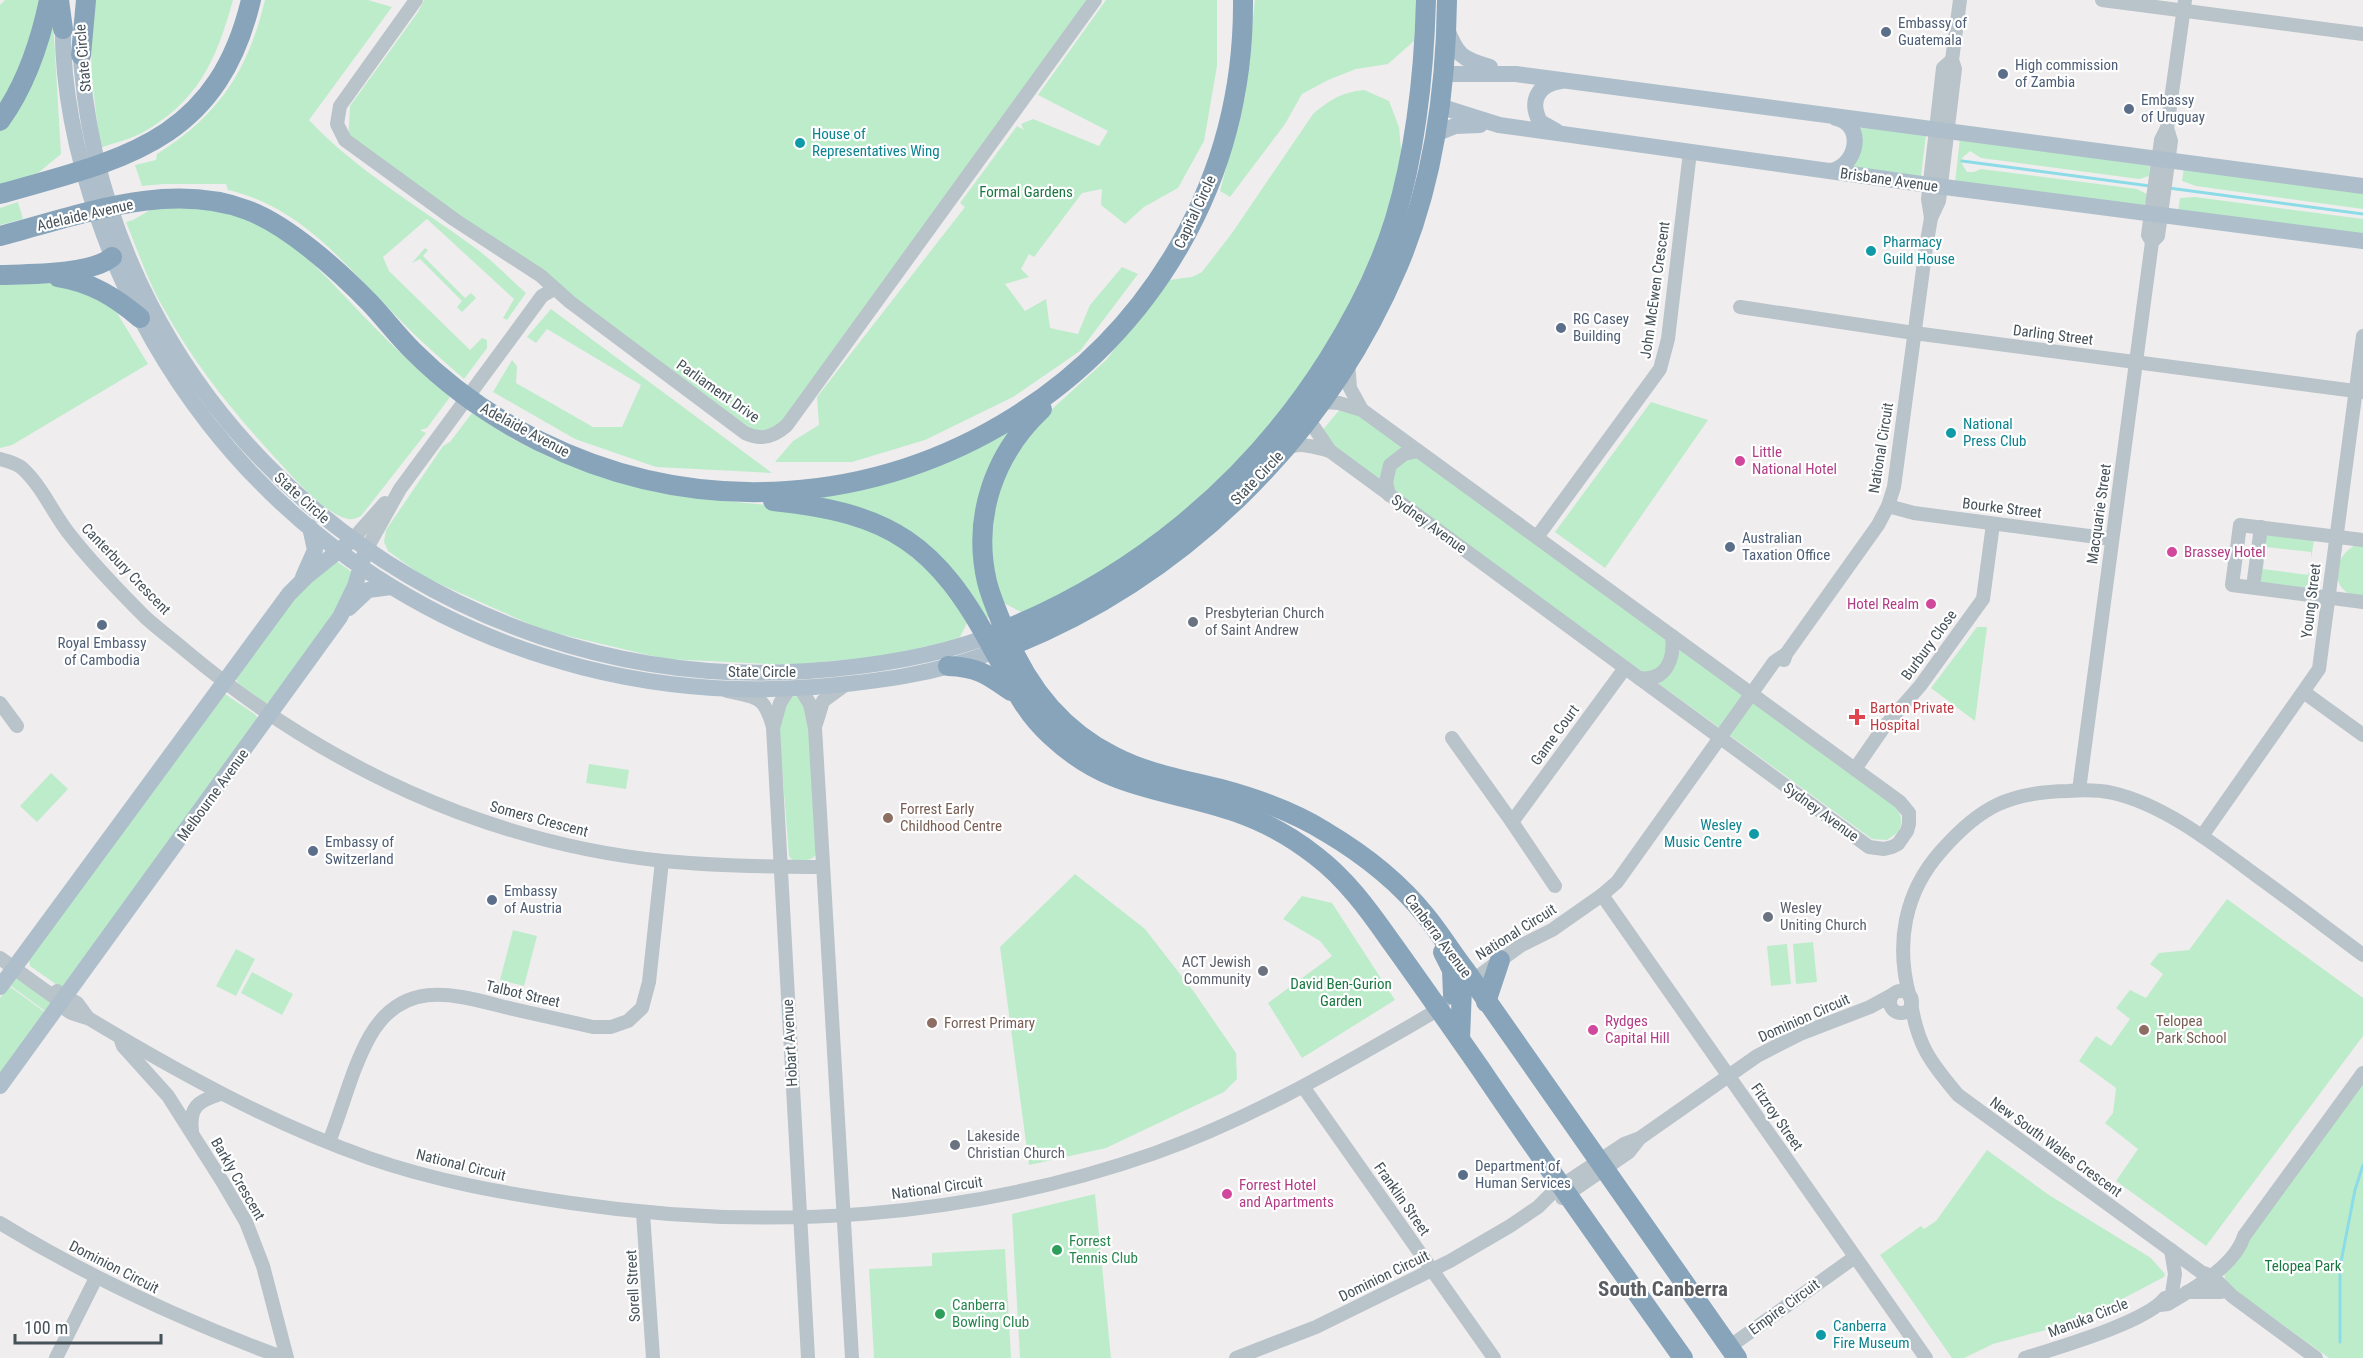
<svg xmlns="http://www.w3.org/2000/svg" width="2363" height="1358" viewBox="0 0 2363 1358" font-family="'Roboto Condensed',sans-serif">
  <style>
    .green { fill: #bdeccb }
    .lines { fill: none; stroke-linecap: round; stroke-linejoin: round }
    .stream { stroke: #8cdce8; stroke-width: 3 }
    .minor { stroke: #b9c3ca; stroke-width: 14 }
    .major { stroke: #aebfcb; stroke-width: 16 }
    .highway { stroke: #87a4ba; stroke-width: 20 }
    .service-dot { fill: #5c6f8a; stroke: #fff; stroke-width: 2 }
    .culture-dot { fill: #0f9aa8; stroke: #fff; stroke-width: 2 }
    .hotel-dot { fill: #d1479c; stroke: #fff; stroke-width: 2 }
    .worship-dot { fill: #6b7280; stroke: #fff; stroke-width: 2 }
    .health-dot { fill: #e0444e; stroke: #fff; stroke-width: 2 }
    .education-dot { fill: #8d6e63; stroke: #fff; stroke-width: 2 }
    .leisure-dot { fill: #2e9e5b; stroke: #fff; stroke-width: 2 }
    .labels { text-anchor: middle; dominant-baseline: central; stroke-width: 4.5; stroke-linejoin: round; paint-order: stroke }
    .service-label { font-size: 15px; fill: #4e5e75; stroke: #fff; text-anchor: start }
    .street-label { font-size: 15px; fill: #46525a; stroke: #fff }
    .culture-label { font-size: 15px; fill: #0d838f; stroke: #fff; text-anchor: start }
    .park-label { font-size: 15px; fill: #1b7842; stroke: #fff }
    .hotel-label { font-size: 15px; fill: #b23c85; stroke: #fff; text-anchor: start }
    .worship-label { font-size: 15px; fill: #5b616d; stroke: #fff; text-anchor: start }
    .health-label { font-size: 15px; fill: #be3a42; stroke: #fff; text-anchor: start }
    .education-label { font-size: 15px; fill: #785e54; stroke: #fff; text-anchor: start }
    .leisure-label { font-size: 15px; fill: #27864d; stroke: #fff; text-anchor: start }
    .district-label { font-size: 21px; font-weight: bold; fill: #5a5e62; stroke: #fff }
  </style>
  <rect width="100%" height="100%" fill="#f0edee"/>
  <g class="green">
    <polygon points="5,0 43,0 53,20 61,154 38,173 0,184 0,5"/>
    <path d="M95 0H233C216 61 198 102 140 134 128 140 113 143 100 148L92 78 90 28Z"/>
    <path d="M265 0H368L392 7 309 120C357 171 418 206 474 247 492 260 509 278 526 293L507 320 503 318 514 299 427 219 383 257 389 271 470 350 482 338 487 340V348L464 379C441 359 418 339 397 317 346 266 302 207 228 190L226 184H164L142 186 135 165 156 160 157 154C219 115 248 71 265 0Z"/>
    <polygon points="424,0 1092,0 787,425 763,437 348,143 350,106 418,12"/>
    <polygon points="1106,0 1217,0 1217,66 1204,141 1178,188 1144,207 1125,224 1101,205 1102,189 1082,193 1034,257 1029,254 1021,269 1029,277 1005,284 1025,311 1046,299 1050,328 1078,334 1090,305 1122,267 1138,274 1080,351 1013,397 925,440 852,462 775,462 793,441 819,425 817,397 965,207 960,203 1017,126 1024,130 1021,124 1033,119 1099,146 1108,131 1038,95"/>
    <polygon points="1255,0 1417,0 1414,41 1388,64 1356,69 1328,80 1302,94 1285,124 1230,197 1220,191 1245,97"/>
    <path d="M1364 90 1389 101 1399 127 1401 149 1397 182 1376 247 1344 315 1313 369 1276 423 1182 516 1123 559 1055 599 1023 613 1002 602 992 565V513L1008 466 1040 420 1106 360 1169 280 1192 277 1202 272 1232 233 1313 114C1329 100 1342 92 1364 90Z"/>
    <polygon points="1854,127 1926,135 1921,176 1849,167"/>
    <polygon points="1960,138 2150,166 2149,176 2139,179 1981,158 1970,151 1962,158 1962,164 1967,172 1974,172 1981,169 2137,189 2147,194 2148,199 2144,205 1955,183"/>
    <polygon points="2184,167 2363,191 2363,209 2196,186 2182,181"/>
    <polygon points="2195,197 2363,219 2363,237 2178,212 2180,198"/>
    <polygon points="18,202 23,219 0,225 0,208"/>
    <path d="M179 207C207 209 234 213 259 225 297 243 325 276 353 305 384 338 416 369 450 397L427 428 420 430 426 433 361 516C356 518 353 520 348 519 329 515 304 489 291 475 243 424 198 371 164 309 148 282 138 251 126 222L133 220 152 209Z"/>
    <polygon points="425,248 428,250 423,256 465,298 471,293 476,298 462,312 457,307 462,301 420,259 412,263"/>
    <polygon points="0,282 60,282 111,303 148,364 12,445 0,448"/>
    <polygon points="551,309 772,473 656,467 575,439 493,392 512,360 517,366 516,383 593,427 622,427 641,385 547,329 536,343 527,337"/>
    <polygon points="1651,402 1708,420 1605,568 1555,532"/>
    <path d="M1341 408 1357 413 1894 805C1902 814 1904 823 1897 833L1887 840 1872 839 1330 444 1321 432Z"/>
    <polygon points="472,413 513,439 551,458 623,483 687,497 786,507 876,528 943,582 967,623 960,637 950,641 884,656 789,665 665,659 543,630 424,577 388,551 384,542 386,530 443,446 450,442"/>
    <polygon points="1018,422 991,471 992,616 985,619 934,555 795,499"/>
    <polygon points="2267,533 2314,540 2311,559 2311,552 2266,547 2265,554 2262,554 2265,536"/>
    <path d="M2359 544H2363V598C2357 596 2349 595 2345 591 2328 576 2341 549 2359 544Z"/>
    <polygon points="336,561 352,572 338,609 268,703 264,703 238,683 236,679 299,591"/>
    <polygon points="2261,561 2264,561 2263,569 2308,575 2310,568 2308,588 2261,583"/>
    <polygon points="1977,627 1987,627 1975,721 1931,688"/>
    <polygon points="225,694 256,715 257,718 65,986 60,987 30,966 29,959"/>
    <path d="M801 696 809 712 817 853C812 862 803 860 793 861L789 856 779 729 787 697Z"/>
    <polygon points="589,764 629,770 626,789 586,783"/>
    <polygon points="51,773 68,789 37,822 20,806"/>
    <polygon points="1075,874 1145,929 1194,992 1236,1053 1237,1079 1224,1092 1106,1148 1029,1165 1000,947"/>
    <polygon points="1302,896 1332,903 1395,1000 1302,1058 1268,1003 1332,956 1320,941 1283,919"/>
    <polygon points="2227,899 2363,998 2363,1036 2206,1246 2116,1181 2138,1149 2105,1123 2113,1113 2116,1088 2079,1061 2096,1036 2111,1046 2130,1019 2116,1008 2130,990 2146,998 2163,974 2150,964 2159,953 2189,950"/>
    <polygon points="513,930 537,936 524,986 500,980"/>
    <polygon points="1813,942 1817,982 1796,984 1793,944"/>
    <polygon points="1787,944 1791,984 1771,986 1767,946"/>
    <polygon points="236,949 255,959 236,996 216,986"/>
    <polygon points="252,972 293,994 282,1015 241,993"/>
    <polygon points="16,978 50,999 51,1005 45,1011 11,986 10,984"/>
    <polygon points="9,986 46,1013 0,1076 0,998"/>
    <polygon points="2363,1082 2363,1358 2329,1358 2230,1287 2225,1279 2224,1272"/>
    <polygon points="1987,1150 2049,1195 2151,1258 2165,1274 2164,1277 2088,1317 2057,1327 1993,1344 1964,1358 1952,1358 1880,1255 1921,1226 1924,1229 1936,1221"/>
    <polygon points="1095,1194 1111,1358 1020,1358 1012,1214"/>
    <polygon points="1005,1249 1011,1358 874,1358 869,1269 932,1266 932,1253"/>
  </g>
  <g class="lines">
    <g class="stream">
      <polyline points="1962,161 2150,186"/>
      <polyline points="2169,188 2363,214"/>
      <polyline points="2340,1342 2340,1267 2355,1190 2363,1165"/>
    </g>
    <g class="minor">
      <path d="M416 0 340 106 337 124 345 140 455 220 541 276 570 302 745 433C761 441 774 437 787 425L1095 0"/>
      <polyline points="2102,0 2363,34"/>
      <polyline points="1931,218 1928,199 1943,68 1952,60"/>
      <polyline points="2152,242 2158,236 2171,141 2167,128"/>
      <polyline points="1740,307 1914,333 2363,392"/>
      <polyline points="1348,361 1350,388 1362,410"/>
      <polyline points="1309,420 1330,451 1869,847 1884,849 1892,847 1898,844 1907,831 1909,824 1909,813 1900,802 1362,410 1339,403 1322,402"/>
      <path d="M1284 451C1297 440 1315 447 1330 451"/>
      <path d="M0 459C8 461 16 463 22 468 41 485 52 511 67 531 90 561 118 590 145 617 158 629 172 639 186 651 322 765 486 843 664 861 717 866 770 867 823 867"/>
      <polyline points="1389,495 1386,482 1390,465 1404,454 1418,451"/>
      <polyline points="1888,506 1914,513 2112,539"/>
      <polyline points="1537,537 1660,369 1668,339 1690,152"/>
      <polyline points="352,540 385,503"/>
      <polyline points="2363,540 2240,525 2232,585 2363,602"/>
      <polyline points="366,550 400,489 542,296 554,289"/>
      <polyline points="2253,587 2261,527"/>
      <polyline points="1784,660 1786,654 1878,525 1888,506 1894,487 1926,247 1931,218 1939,201 1955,69 1952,60 1960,0"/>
      <path d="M1639 678C1666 682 1675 659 1672 636"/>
      <polyline points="800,688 810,704 815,728 852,1358"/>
      <path d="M727 691C758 698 764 695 773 727L808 1358"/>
      <polyline points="2305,693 2363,735"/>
      <polyline points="0,703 17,726"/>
      <polyline points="816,724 823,701 845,685"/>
      <polyline points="774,725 780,703 789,689"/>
      <polyline points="1452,738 1512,822"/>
      <polyline points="1855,769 1884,727 1920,686 1983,599 1993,524"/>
      <polyline points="2079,790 2152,242 2148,235 2161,140 2167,128 2185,0"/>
      <polyline points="2202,836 2319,669 2363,336"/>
      <polyline points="1555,886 1512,822 1625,668"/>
      <polyline points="1602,895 1926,1358"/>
      <path d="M0 958 61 1002C66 1014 77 1015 88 1018 178 1072 270 1123 369 1158 435 1181 503 1193 571 1203 767 1232 968 1219 1155 1153 1253 1118 1339 1067 1429 1015L1443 1003"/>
      <polyline points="1465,986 1520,946 1552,930 1602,895 1617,882 1774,662 1786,654"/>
      <polyline points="57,991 77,1003 88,1018"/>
      <circle cx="1901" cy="1002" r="11"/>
      <path d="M1910 998C1895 944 1904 892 1942 850 1980 807 2009 792 2068 791 2082 790 2099 790 2113 793 2165 805 2215 845 2257 876 2293 902 2328 929 2363 955"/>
      <path d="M1911 1002C1917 1045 1931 1063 1958 1095L2201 1272 2212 1276 2232 1296 2316 1358"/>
      <polyline points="121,1040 123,1046 168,1096 222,1181 246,1222 263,1266 287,1358"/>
      <polyline points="1304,1088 1494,1358"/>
      <path d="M192 1131C189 1107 198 1101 220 1094"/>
      <path d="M329 1142C343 1107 352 1068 370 1036 405 975 459 996 513 1009 540 1015 567 1021 593 1027H611L628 1021 642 1008 649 982 662 861"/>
      <polyline points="1562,1198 1629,1152 1639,1139"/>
      <polyline points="643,1213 653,1358"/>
      <path d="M0 1223C90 1278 184 1321 284 1358"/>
      <polyline points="2171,1250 2175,1274 2172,1293"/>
      <polyline points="2187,1292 2221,1292"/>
      <path d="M2160 1305 2168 1304C2193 1289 2235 1266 2244 1236L2363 1073"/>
      <polyline points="1729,1347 1855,1257"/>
      <polyline points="56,1358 96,1278"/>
      <polyline points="1236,1358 1316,1327 1450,1261 1510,1226 1538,1207 1555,1190 1624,1144 1640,1138 1757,1056 1800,1034 1870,1007 1892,995"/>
      <path d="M2025 1358C2056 1348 2147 1322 2165 1298"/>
    </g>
    <g class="major">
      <path d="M63 17C61 84 76 154 98 218 201 523 495 712 814 687 876 682 937 674 995 651"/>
      <path d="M1446 27C1457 55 1461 59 1490 67"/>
      <path d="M80 42C98 418 439 697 808 671 869 667 929 658 987 637"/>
      <polyline points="1443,74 1516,74 2363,186"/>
      <polyline points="1439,106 1499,125 1929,185 2363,241"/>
      <path d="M1556 131 1540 122C1529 101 1538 84 1561 81"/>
      <polyline points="1435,134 1455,126 1480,125"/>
      <path d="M1830 171C1857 167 1866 125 1836 118"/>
      <polyline points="303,577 315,550 310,527"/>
      <polyline points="349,608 368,590 391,587"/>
      <polyline points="0,987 289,594 306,577 347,544"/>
      <polyline points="0,1086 340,617 355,586 364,556"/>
    </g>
    <g class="highway">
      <polyline points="59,0 63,29"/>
      <polyline points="81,55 86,0"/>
      <path d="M0 121C26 85 40 43 49 0"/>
      <path d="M0 194C124 159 217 142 251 0"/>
      <path d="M0 236C78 216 167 180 247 210 288 225 339 271 370 303 385 319 398 336 413 351 450 388 493 418 539 441 865 602 1246 363 1243 0"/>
      <path d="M0 275C28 274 91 275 112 257"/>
      <path d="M58 277C91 282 115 297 140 318"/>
      <path d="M1042 409C994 454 972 517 987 582 991 598 998 613 1004 629 1025 684 1060 729 1113 756 1147 774 1185 780 1221 789 1258 799 1294 812 1326 832 1363 854 1399 882 1426 916 1440 933 1452 953 1466 971L1737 1358"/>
      <path d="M773 501C891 513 937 544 993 649 1011 681 1023 711 1051 736 1109 791 1166 788 1236 812 1265 822 1292 837 1316 856 1346 879 1368 909 1389 939 1420 982 1450 1025 1480 1068 1546 1166 1615 1262 1683 1358"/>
      <path d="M992 635C1132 581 1249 485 1329 358 1356 315 1380 268 1395 219 1416 149 1424 74 1426 0"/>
      <path d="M1000 650C1178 582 1323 442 1398 266 1433 184 1446 89 1447 0"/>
      <path d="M948 666C978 667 988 675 1011 691"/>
      <polyline points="1443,952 1452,970 1453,995"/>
      <polyline points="1486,1002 1500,960"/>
      <polyline points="1460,1039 1462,988"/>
    </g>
  </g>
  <g class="service-dot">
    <circle cx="1886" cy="32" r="6"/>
    <circle cx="2003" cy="74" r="6"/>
    <circle cx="2129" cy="109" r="6"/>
    <circle cx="1561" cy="328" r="6"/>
    <circle cx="1730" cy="547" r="6"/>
    <circle cx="102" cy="625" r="6"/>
    <circle cx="313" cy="851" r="6"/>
    <circle cx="492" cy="900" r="6"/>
    <circle cx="1463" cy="1175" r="6"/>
  </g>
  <g class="culture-dot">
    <circle cx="800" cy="143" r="6"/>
    <circle cx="1871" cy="251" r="6"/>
    <circle cx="1951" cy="433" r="6"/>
    <circle cx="1754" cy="834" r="6"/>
    <circle cx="1821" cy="1335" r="6"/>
  </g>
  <g class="hotel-dot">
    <circle cx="1740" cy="461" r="6"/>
    <circle cx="2172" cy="552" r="6"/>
    <circle cx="1931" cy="604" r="6"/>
    <circle cx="1593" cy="1030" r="6"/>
    <circle cx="1227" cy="1194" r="6"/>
  </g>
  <g class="worship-dot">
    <circle cx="1193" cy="622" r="6"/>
    <circle cx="1768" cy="917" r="6"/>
    <circle cx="1263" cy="971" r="6"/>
    <circle cx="955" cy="1145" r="6"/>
  </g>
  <path class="health-dot" d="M1854 708h6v6h6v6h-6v6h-6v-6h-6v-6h6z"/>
  <g class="education-dot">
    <circle cx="888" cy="818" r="6"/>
    <circle cx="932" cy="1023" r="6"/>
    <circle cx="2144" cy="1030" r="6"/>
  </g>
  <g class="leisure-dot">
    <circle cx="1057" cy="1250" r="6"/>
    <circle cx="940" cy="1314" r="6"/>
  </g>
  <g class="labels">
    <g class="service-label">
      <text x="1898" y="23">Embassy of<tspan x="1898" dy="17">Guatemala</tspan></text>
      <text x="2015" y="65">High commission<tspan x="2015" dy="17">of Zambia</tspan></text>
      <text x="2141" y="100">Embassy<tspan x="2141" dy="17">of Uruguay</tspan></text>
      <text x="1573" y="319">RG Casey<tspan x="1573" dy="17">Building</tspan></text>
      <text x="1742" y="538">Australian<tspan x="1742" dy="17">Taxation Office</tspan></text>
      <text x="102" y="643" text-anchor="middle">Royal Embassy<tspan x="102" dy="17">of Cambodia</tspan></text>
      <text x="325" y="842">Embassy of<tspan x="325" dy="17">Switzerland</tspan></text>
      <text x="504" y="891">Embassy<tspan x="504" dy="17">of Austria</tspan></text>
      <text x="1475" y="1166">Department of<tspan x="1475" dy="17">Human Services</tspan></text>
    </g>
    <g class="street-label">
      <text transform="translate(83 58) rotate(-95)">State Circle</text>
      <text transform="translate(1889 180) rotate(8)">Brisbane Avenue</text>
      <text transform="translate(1195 212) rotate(-65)">Capital Circle</text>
      <text transform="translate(85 215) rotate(-13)">Adelaide Avenue</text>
      <text transform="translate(1655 290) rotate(-82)">John McEwen Crescent</text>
      <text transform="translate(2053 335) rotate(7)">Darling Street</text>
      <text transform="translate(718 391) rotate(35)">Parliament Drive</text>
      <text transform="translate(525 430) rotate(28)">Adelaide Avenue</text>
      <text transform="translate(1881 448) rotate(-81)">National Circuit</text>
      <text transform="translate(1257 478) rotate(-46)">State Circle</text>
      <text transform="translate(302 498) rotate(42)">State Circle</text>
      <text transform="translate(2002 508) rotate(7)">Bourke Street</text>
      <text transform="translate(2099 514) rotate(-82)">Macquarie Street</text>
      <text transform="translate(1429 524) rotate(36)">Sydney Avenue</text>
      <text transform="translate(126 569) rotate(46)">Canterbury Crescent</text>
      <text transform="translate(2311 601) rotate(-83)">Young Street</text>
      <text transform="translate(1929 645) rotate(-54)">Burbury Close</text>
      <text x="762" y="672">State Circle</text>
      <text transform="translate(1555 735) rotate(-54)">Game Court</text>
      <text transform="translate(213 795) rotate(-54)">Melbourne Avenue</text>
      <text transform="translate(1821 812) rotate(36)">Sydney Avenue</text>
      <text transform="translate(539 819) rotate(15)">Somers Crescent</text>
      <text transform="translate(1516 932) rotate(-32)">National Circuit</text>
      <text transform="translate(1438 936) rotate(53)">Canberra Avenue</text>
      <text transform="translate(523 994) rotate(13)">Talbot Street</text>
      <text transform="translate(1804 1018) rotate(-24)">Dominion Circuit</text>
      <text transform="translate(790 1043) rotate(-93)">Hobart Avenue</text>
      <text transform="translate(1777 1117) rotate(55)">Fitzroy Street</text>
      <text transform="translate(2056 1147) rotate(36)">New South Wales Crescent</text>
      <text transform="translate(461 1165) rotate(14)">National Circuit</text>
      <text transform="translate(238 1179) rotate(60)">Barkly Crescent</text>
      <text transform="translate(937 1188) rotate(-8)">National Circuit</text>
      <text transform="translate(1402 1199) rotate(55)">Franklin Street</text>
      <text transform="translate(114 1267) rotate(27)">Dominion Circuit</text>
      <text transform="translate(1384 1276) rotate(-26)">Dominion Circuit</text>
      <text transform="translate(633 1286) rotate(-93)">Sorell Street</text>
      <text transform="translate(1784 1307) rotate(-36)">Empire Circuit</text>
      <text transform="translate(2088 1318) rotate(-21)">Manuka Circle</text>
    </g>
    <g class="culture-label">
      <text x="812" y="134">House of<tspan x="812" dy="17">Representatives Wing</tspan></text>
      <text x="1883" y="242">Pharmacy<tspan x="1883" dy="17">Guild House</tspan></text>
      <text x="1963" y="424">National<tspan x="1963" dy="17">Press Club</tspan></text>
      <text x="1742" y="825" text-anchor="end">Wesley<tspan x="1742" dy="17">Music Centre</tspan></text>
      <text x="1833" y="1326">Canberra<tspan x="1833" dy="17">Fire Museum</tspan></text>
    </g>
    <g class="park-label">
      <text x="1026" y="192">Formal Gardens</text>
      <text x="1341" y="984">David Ben-Gurion<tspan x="1341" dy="17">Garden</tspan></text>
      <text x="2303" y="1266">Telopea Park</text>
    </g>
    <g class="hotel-label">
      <text x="1752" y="452">Little<tspan x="1752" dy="17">National Hotel</tspan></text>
      <text x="2184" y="552">Brassey Hotel</text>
      <text x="1919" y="604" text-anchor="end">Hotel Realm</text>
      <text x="1605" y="1021">Rydges<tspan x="1605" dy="17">Capital Hill</tspan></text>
      <text x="1239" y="1185">Forrest Hotel<tspan x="1239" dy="17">and Apartments</tspan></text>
    </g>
    <g class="worship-label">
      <text x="1205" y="613">Presbyterian Church<tspan x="1205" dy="17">of Saint Andrew</tspan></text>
      <text x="1780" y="908">Wesley<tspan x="1780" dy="17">Uniting Church</tspan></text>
      <text x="1251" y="962" text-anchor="end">ACT Jewish<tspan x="1251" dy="17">Community</tspan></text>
      <text x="967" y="1136">Lakeside<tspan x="967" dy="17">Christian Church</tspan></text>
    </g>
    <g class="health-label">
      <text x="1870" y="708">Barton Private<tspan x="1870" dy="17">Hospital</tspan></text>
    </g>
    <g class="education-label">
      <text x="900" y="809">Forrest Early<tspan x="900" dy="17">Childhood Centre</tspan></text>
      <text x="2156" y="1021">Telopea<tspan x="2156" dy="17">Park School</tspan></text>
      <text x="944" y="1023">Forrest Primary</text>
    </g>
    <g class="leisure-label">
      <text x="1069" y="1241">Forrest<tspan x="1069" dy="17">Tennis Club</tspan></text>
      <text x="952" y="1305">Canberra<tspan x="952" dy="17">Bowling Club</tspan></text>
    </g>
    <g class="district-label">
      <text x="1663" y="1289">South Canberra</text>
    </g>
  </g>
  <path d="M15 1334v9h146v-9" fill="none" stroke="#46525a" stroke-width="3"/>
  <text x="24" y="1334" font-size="18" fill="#46525a" stroke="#ffffff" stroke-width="4.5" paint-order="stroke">100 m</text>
</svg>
